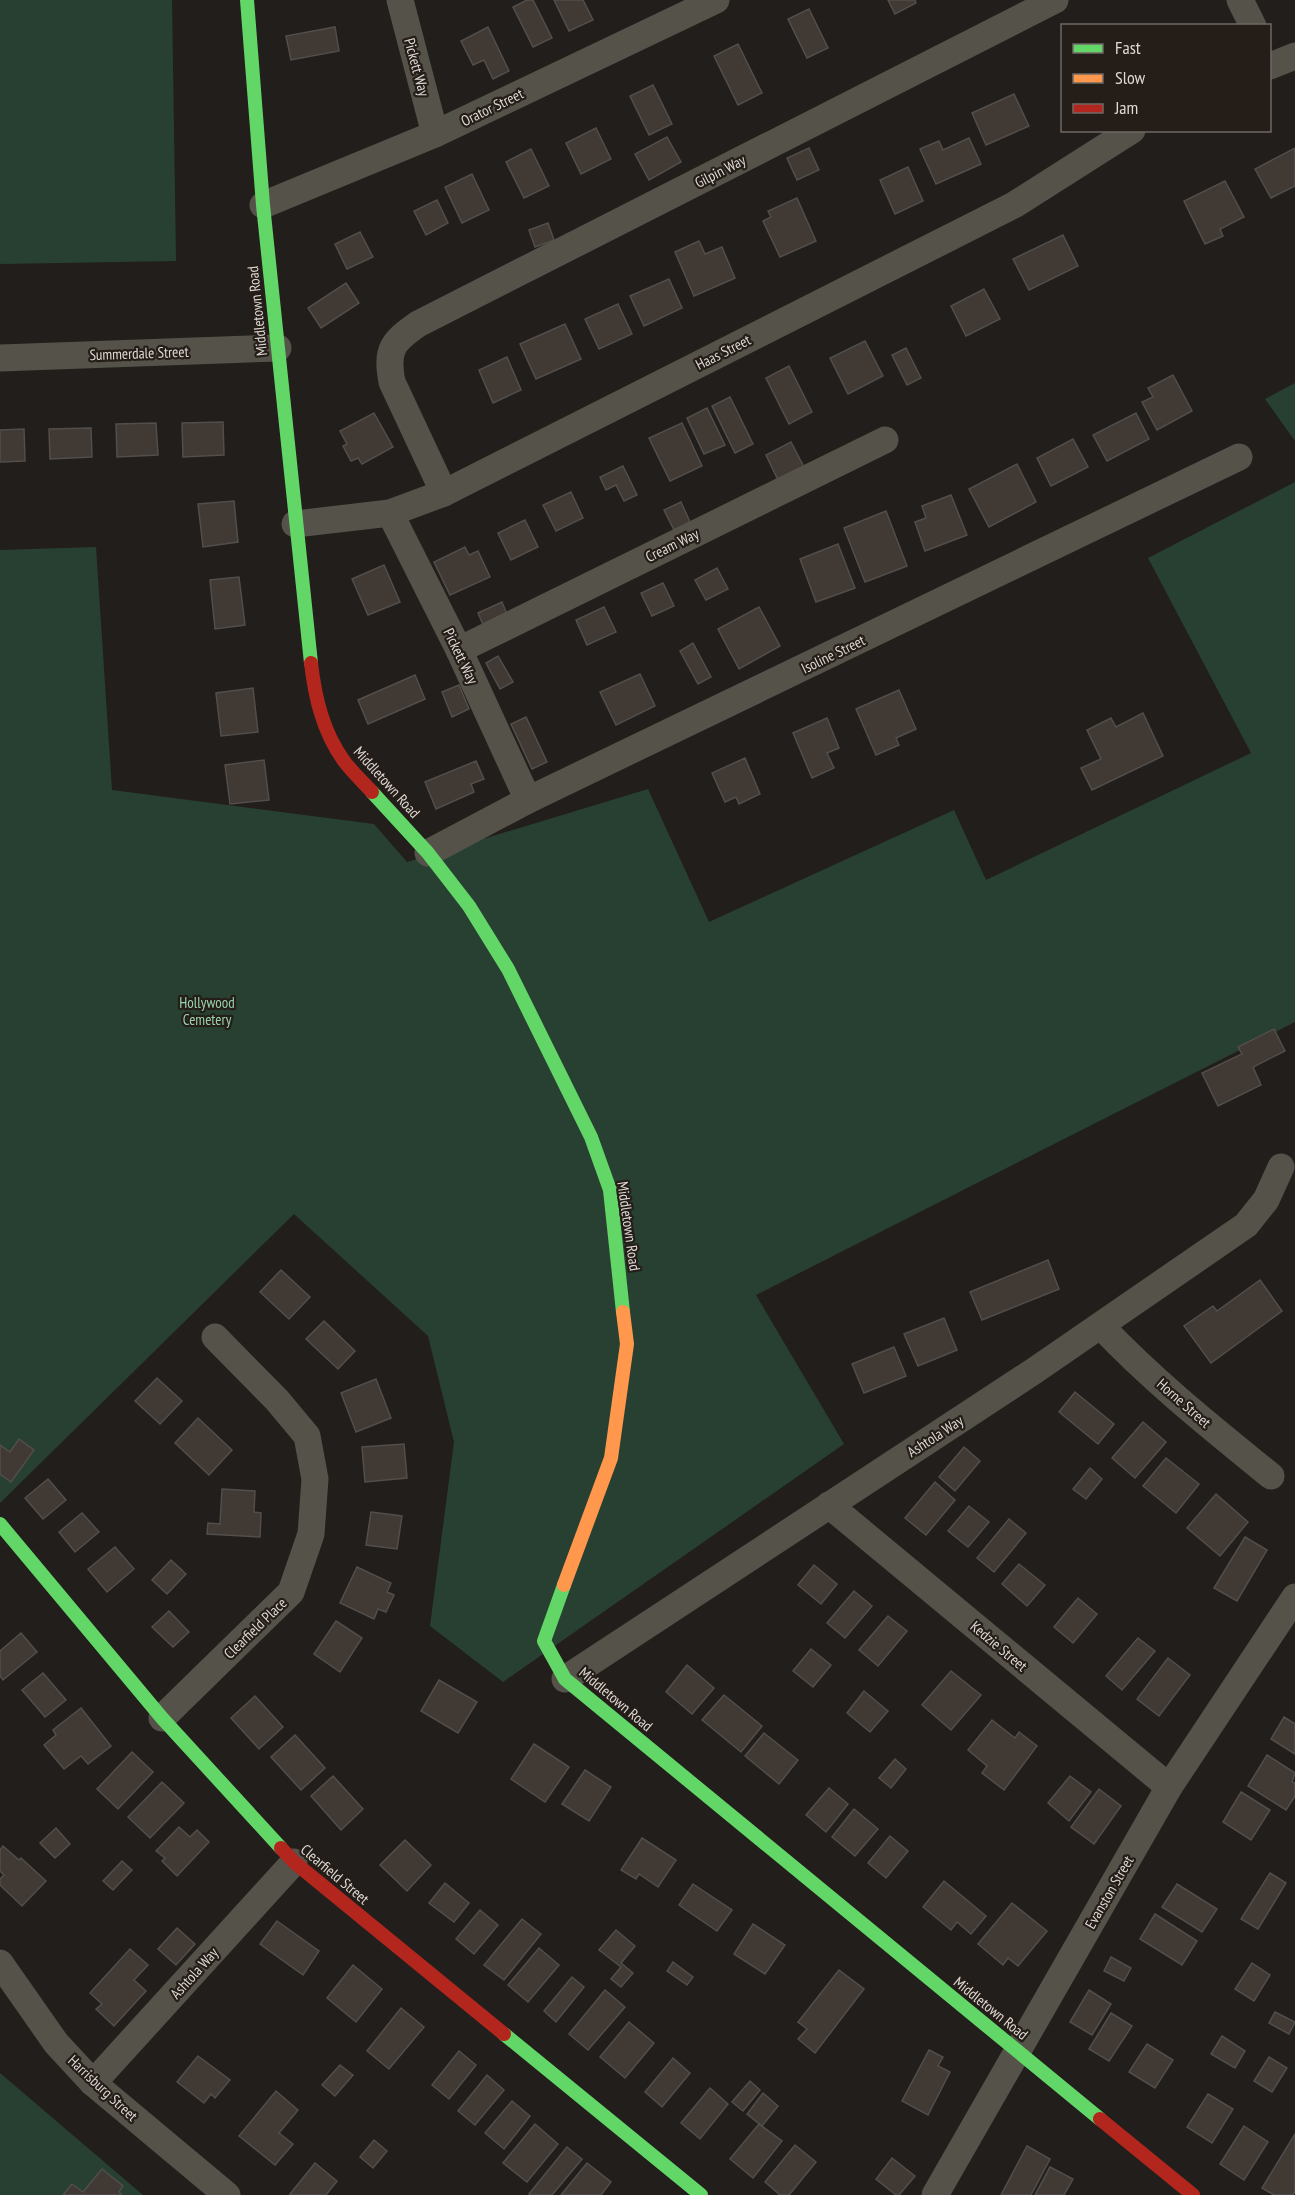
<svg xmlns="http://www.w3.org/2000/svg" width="1295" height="2195" viewBox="0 0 1295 2195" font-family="'PT Sans Narrow',sans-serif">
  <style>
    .green { fill: #284031 }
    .building { fill: #403934; stroke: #514e4b; stroke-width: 1.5 }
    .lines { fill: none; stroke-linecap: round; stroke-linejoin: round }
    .street { stroke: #555249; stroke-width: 27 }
    .fast { stroke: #63d668; stroke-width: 14 }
    .slow { stroke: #ff974d; stroke-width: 14 }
    .jam { stroke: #b3261e; stroke-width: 14 }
    .labels { text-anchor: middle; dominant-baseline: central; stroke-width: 4.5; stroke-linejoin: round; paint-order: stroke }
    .street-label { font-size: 15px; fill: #ded9d5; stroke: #251d18 }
    .park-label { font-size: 15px; fill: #99d2ae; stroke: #251d18 }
  </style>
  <rect width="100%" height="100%" fill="#221e1b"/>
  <g class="green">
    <polygon points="0,0 172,0 176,261 0,264"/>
    <polygon points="1295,383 1295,441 1265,399"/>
    <polygon points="1295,482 1295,1022 756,1295 844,1444 503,1682 430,1626 454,1442 428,1336 294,1214 0,1503 0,550 96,547 112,790 374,824 407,862 648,789 709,922 954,810 986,880 1251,753 1148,558"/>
    <polygon points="0,2073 143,2195 0,2195"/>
  </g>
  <g class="building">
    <polygon points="527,0 533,0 552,38 533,47 513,7"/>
    <polygon points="554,0 583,0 593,20 569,31"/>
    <polygon points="888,0 915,0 916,3 895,14"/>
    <polygon points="809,9 828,48 807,58 788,19"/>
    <polygon points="335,27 339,51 291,60 286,36"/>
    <polygon points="488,27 509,71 493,79 484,60 473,65 461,41"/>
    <polygon points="738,44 762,93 738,105 714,56"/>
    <polygon points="653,85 672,124 649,135 630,96"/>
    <polygon points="1014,94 1029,126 986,145 972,113"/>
    <polygon points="596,128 611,159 581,174 566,143"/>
    <polygon points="667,137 681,162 649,180 635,154"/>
    <polygon points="969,138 981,164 936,184 920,149 939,141 943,150"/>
    <polygon points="809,148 819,170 797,180 787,158"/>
    <polygon points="1295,148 1295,186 1271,198 1255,169"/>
    <polygon points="531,149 549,186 524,198 506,162"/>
    <polygon points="908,167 923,201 895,214 880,180"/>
    <polygon points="472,174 489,210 462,223 445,187"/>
    <polygon points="1225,181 1244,217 1220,229 1223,236 1205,244 1184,201"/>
    <polygon points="797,198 816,241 780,257 763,221 771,217 768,211"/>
    <polygon points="437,200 448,223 426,235 414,211"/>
    <polygon points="548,223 554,240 535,247 529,230"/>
    <polygon points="360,232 373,257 347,269 335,244"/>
    <polygon points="1063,235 1078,266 1029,290 1013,259"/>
    <polygon points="699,241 705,254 722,247 735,278 694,296 675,252"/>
    <polygon points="669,279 682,308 644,326 630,296"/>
    <polygon points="346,283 359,303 321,328 308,308"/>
    <polygon points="984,289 1000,319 966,336 951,306"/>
    <polygon points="618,304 632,334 599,349 585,319"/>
    <polygon points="565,324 581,359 536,379 520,344"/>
    <polygon points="865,341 883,376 848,394 830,358"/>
    <polygon points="906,348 921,378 907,385 892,355"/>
    <polygon points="507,357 521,390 493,403 479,370"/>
    <polygon points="789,366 812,412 789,424 766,378"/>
    <polygon points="1173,375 1192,411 1157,430 1142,402 1153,397 1148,388"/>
    <polygon points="730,397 753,444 735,453 712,406"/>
    <polygon points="707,408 725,445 704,454 687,418"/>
    <polygon points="374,413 393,447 362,464 358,458 351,461 343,446 347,444 340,431"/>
    <polygon points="1136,413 1149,439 1107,461 1093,435"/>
    <polygon points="223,422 224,455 183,457 182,423"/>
    <polygon points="156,423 158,455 117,457 116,424"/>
    <polygon points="682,423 702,466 670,481 649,438"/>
    <polygon points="91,428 92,457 50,459 49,429"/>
    <polygon points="24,429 25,461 0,462 0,430"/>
    <polygon points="1073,439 1088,467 1051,486 1037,458"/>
    <polygon points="791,442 805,469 779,482 766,455"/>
    <polygon points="1017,464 1036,502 989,527 969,489"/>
    <polygon points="623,466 637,495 624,501 616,485 606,490 600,477"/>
    <polygon points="571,492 583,518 556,531 543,505"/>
    <polygon points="951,495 967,535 925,551 915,522 926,518 922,506"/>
    <polygon points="234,501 238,542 203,547 198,504"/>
    <polygon points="681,502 690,522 674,530 664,510"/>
    <polygon points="886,511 907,566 865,582 844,528"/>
    <polygon points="525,520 538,547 511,560 498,533"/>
    <polygon points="838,544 855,588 816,602 800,559"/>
    <polygon points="465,547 469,555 478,551 490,577 450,595 434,562"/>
    <polygon points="384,565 400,602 368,615 352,579"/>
    <polygon points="717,568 728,589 706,600 695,580"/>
    <polygon points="239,577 245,625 215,629 210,580"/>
    <polygon points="663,583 674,606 652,616 641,593"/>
    <polygon points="502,602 508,617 484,627 478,613"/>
    <polygon points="604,607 616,632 587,645 576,620"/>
    <polygon points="759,607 780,646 739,669 718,629"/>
    <polygon points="693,643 711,677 698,684 680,651"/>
    <polygon points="498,656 513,682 500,689 486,663"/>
    <polygon points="640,674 655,706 616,725 600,692"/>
    <polygon points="415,675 425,699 368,724 358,700"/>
    <polygon points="459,685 469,709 452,717 442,692"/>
    <polygon points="253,688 258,732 221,736 216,693"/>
    <polygon points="899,690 916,729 896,738 899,745 876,755 856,709"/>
    <polygon points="1143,713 1163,756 1092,790 1081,768 1101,759 1087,730 1111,718 1116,727"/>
    <polygon points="526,717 547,762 532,769 511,724"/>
    <polygon points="827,718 839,748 827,753 834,768 812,778 793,733"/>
    <polygon points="745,758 760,794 739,804 736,797 725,802 712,773"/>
    <polygon points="264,760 269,800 230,804 225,765"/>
    <polygon points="476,761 484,779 471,784 474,792 436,809 425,782"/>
    <polygon points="1274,1029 1285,1051 1253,1067 1261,1085 1218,1106 1202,1073 1242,1054 1238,1047"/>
    <polygon points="1048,1260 1059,1289 982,1320 970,1292"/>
    <polygon points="281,1270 310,1297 289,1319 260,1292"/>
    <polygon points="1260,1280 1282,1311 1211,1363 1184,1326 1213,1306 1217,1311"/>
    <polygon points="944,1318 957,1350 918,1366 904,1334"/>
    <polygon points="324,1321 355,1351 338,1369 306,1339"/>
    <polygon points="894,1347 906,1376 864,1393 852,1364"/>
    <polygon points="157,1378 182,1401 160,1424 135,1401"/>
    <polygon points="376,1379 391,1418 356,1432 341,1393"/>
    <polygon points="1075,1392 1114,1424 1098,1444 1059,1412"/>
    <polygon points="198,1418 232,1450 209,1475 175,1443"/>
    <polygon points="1143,1422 1166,1442 1135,1478 1112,1458"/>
    <polygon points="19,1439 34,1450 11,1482 0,1474 0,1445 10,1452"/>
    <polygon points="404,1444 407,1478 365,1482 362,1447"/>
    <polygon points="964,1447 980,1461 955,1491 939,1477"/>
    <polygon points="1166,1458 1199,1484 1176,1513 1143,1486"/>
    <polygon points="1090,1468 1102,1479 1086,1499 1073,1489"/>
    <polygon points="48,1479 66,1500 43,1519 25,1498"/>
    <polygon points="935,1482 955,1500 926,1535 905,1518"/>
    <polygon points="222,1489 255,1491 254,1512 261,1513 260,1537 207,1534 208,1523 220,1524"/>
    <polygon points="1216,1494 1248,1522 1220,1556 1187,1528"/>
    <polygon points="969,1506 989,1522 968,1547 948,1531"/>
    <polygon points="371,1512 402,1516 397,1549 366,1545"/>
    <polygon points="82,1513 99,1532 75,1552 59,1532"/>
    <polygon points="1009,1519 1026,1533 994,1572 977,1558"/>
    <polygon points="1245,1537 1267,1550 1237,1601 1214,1588"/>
    <polygon points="115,1547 134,1569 107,1592 88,1569"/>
    <polygon points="171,1560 186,1574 167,1594 152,1580"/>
    <polygon points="1019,1564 1045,1585 1027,1606 1002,1584"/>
    <polygon points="814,1565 837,1584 821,1604 798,1585"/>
    <polygon points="357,1567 391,1583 387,1592 394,1595 386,1612 378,1609 374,1619 340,1603"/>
    <polygon points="854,1591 872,1606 845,1638 827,1623"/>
    <polygon points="1078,1598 1097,1614 1073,1643 1054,1627"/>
    <polygon points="169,1611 189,1632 173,1647 152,1627"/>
    <polygon points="888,1616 907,1631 878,1666 859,1650"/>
    <polygon points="336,1621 362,1638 340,1672 314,1654"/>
    <polygon points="21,1633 37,1652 3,1680 0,1676 0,1651"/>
    <polygon points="1138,1638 1155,1651 1122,1690 1106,1676"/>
    <polygon points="811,1649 831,1665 813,1687 793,1671"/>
    <polygon points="1168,1658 1190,1675 1159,1716 1137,1699"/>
    <polygon points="687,1665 714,1688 692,1714 666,1692"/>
    <polygon points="951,1671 981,1695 951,1730 922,1705"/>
    <polygon points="43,1673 66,1700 45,1717 22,1690"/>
    <polygon points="439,1680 477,1702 458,1733 421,1711"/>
    <polygon points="864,1691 888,1711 870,1732 847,1713"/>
    <polygon points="724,1695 762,1726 741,1752 702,1720"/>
    <polygon points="255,1696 283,1727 259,1749 231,1718"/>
    <polygon points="81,1708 111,1746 88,1764 81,1756 64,1769 44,1745 56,1735 53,1730"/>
    <polygon points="1284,1717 1295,1724 1295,1754 1271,1739"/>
    <polygon points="992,1720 1015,1738 1019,1732 1037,1746 1004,1790 982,1773 987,1766 968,1750"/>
    <polygon points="764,1733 798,1760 779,1784 745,1756"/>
    <polygon points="295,1735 325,1768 301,1790 271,1757"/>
    <polygon points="534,1744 569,1767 545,1802 511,1779"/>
    <polygon points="132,1752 153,1772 118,1809 97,1789"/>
    <polygon points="1267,1755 1295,1773 1292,1782 1295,1783 1295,1796 1286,1810 1248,1786"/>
    <polygon points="895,1759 906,1769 891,1788 879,1778"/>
    <polygon points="585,1770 611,1787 589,1821 562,1804"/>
    <polygon points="333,1776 363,1809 341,1830 311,1796"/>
    <polygon points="1070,1776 1091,1792 1069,1821 1048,1803"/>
    <polygon points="162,1782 184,1803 150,1838 128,1817"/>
    <polygon points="829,1788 848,1804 826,1832 806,1815"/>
    <polygon points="1099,1789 1121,1806 1094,1844 1071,1827"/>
    <polygon points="1241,1792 1270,1810 1251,1840 1223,1822"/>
    <polygon points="854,1809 878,1829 855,1856 832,1837"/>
    <polygon points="179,1827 190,1837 197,1830 209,1842 177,1876 162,1861 165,1858 156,1851"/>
    <polygon points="56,1828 70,1844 55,1858 40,1843"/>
    <polygon points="890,1836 908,1851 886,1878 868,1863"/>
    <polygon points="642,1838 676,1860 658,1887 639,1874 636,1879 621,1870"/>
    <polygon points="405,1840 431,1865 407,1891 380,1865"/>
    <polygon points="3,1846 19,1860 21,1858 46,1881 22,1906 0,1885 0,1879 4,1875 0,1871 0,1850"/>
    <polygon points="122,1861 132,1870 113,1890 103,1881"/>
    <polygon points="1270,1873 1286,1883 1258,1929 1241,1919"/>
    <polygon points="944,1881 986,1916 971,1934 957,1922 951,1930 923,1907"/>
    <polygon points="445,1883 469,1903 454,1922 429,1903"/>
    <polygon points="693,1884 732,1910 717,1931 679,1905"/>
    <polygon points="1177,1884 1217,1909 1202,1932 1162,1907"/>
    <polygon points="1012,1903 1047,1931 1018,1966 1008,1958 1003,1965 978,1944"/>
    <polygon points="480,1910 498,1925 474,1954 456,1939"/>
    <polygon points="1155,1914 1197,1941 1182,1965 1140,1939"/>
    <polygon points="522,1919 541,1934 504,1980 484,1965"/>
    <polygon points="277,1921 319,1951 303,1975 260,1944"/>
    <polygon points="753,1924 785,1945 765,1974 734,1954"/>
    <polygon points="177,1928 195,1944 176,1965 158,1949"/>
    <polygon points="616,1930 635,1946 621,1963 633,1973 621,1987 611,1979 621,1967 599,1950"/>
    <polygon points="539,1948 559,1965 528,2002 508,1985"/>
    <polygon points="130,1949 148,1965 134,1980 146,1991 114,2026 96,2009 102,2004 90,1993"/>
    <polygon points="1111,1957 1131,1968 1124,1981 1104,1971"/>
    <polygon points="673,1962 693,1977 687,1985 667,1971"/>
    <polygon points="1252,1963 1270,1975 1254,2001 1235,1989"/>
    <polygon points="353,1965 382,1989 356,2022 327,1998"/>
    <polygon points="839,1970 864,1989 815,2053 798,2039 807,2029 798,2022"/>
    <polygon points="572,1977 584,1987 556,2022 544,2011"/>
    <polygon points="605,1990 625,2007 588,2050 569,2034"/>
    <polygon points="1089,1990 1111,2004 1092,2035 1070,2022"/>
    <polygon points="401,2008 424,2027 389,2069 367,2051"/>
    <polygon points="1275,2012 1295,2022 1289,2034 1269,2023"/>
    <polygon points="1111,2013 1132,2026 1109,2061 1089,2049"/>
    <polygon points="629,2022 654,2043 625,2078 600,2057"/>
    <polygon points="1222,2036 1245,2051 1235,2068 1211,2054"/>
    <polygon points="1147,2044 1173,2060 1155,2088 1129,2072"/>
    <polygon points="929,2050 943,2057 938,2066 950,2072 928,2115 902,2101"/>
    <polygon points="459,2051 476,2065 449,2099 432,2085"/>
    <polygon points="198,2056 230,2080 215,2098 211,2094 204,2103 177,2082"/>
    <polygon points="1269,2057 1287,2068 1272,2092 1254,2081"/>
    <polygon points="673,2058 690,2073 662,2107 645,2092"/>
    <polygon points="340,2065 353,2075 335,2096 322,2085"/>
    <polygon points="487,2075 504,2090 475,2125 458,2111"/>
    <polygon points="750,2081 760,2090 743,2111 732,2102"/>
    <polygon points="710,2088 728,2104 700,2139 681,2123"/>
    <polygon points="276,2091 298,2110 279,2133 293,2144 275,2165 239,2136"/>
    <polygon points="763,2093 778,2106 762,2126 747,2114"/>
    <polygon points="1208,2094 1233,2109 1212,2143 1187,2127"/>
    <polygon points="512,2101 530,2116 504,2149 485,2133"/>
    <polygon points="535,2124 558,2144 527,2182 503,2163"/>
    <polygon points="759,2124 782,2141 753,2178 730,2159"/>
    <polygon points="1244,2126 1268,2142 1244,2180 1220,2164"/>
    <polygon points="1295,2134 1295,2191 1293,2195 1274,2195 1262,2188"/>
    <polygon points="374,2140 387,2151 373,2168 360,2157"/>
    <polygon points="795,2145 816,2162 789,2195 780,2195 765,2182"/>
    <polygon points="1027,2146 1050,2159 1031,2195 1001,2195"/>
    <polygon points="567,2147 582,2159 552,2195 530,2195 529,2194"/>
    <polygon points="892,2158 915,2176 899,2195 896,2195 876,2179"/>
    <polygon points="315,2163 337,2181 326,2195 292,2195 290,2194"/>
    <polygon points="587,2163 611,2182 601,2195 561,2195"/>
    <polygon points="1050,2167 1073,2179 1064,2195 1035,2195"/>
    <polygon points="102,2169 123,2186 119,2192 122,2195 63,2195 72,2184 83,2192"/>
  </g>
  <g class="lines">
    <g class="street">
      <polyline points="400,0 435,134"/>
      <polyline points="1240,0 1253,26"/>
      <polyline points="1270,66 1295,56"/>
      <polyline points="263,205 435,134 716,0"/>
      <polyline points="0,358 278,348"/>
      <path d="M444 493 392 382C386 350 392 342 418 324L1055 0"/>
      <polyline points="390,513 459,650 528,800"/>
      <polyline points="295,524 390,513 444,493 1014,205 1132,130"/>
      <polyline points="459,650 885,440"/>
      <polyline points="428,853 528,800 1239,457"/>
      <path d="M1101 1326C1153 1381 1212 1428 1271 1476"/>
      <polyline points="829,1505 1169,1787"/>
      <polyline points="565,1679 1034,1371 1246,1225 1266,1200 1281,1167"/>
      <polyline points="162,1718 291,1592 311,1534 315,1479 307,1436 277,1400 215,1337"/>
      <polyline points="0,1963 56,2043 93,2083 227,2195"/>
      <polyline points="93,2083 294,1862"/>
      <polyline points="935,2195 1169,1787 1295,1597"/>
    </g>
    <g class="fast">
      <polyline points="247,0 263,205 311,663"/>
      <polyline points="372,792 428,853 469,906 508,969 591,1137 610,1190 623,1312"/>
      <polyline points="0,1524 162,1718 281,1848"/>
      <polyline points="564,1585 544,1641 565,1679 1100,2119"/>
      <polyline points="504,2034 701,2195"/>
    </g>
    <polyline class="slow" points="564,1585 611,1458 627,1344 623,1312"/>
    <g class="jam">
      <path d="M311 663C315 698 323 732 344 761 352 772 363 782 372 792"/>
      <polyline points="281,1848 294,1862 504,2034"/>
      <polyline points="1100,2119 1193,2195"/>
    </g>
  </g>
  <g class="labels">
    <g class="street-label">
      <text transform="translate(417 67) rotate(75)">Pickett Way</text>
      <text transform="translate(492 107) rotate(-26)">Orator Street</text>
      <text transform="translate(720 171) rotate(-27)">Gilpin Way</text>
      <text transform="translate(257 311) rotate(-96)">Middletown Road</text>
      <text transform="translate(723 352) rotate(-27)">Haas Street</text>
      <text transform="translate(139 353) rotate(-2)">Summerdale Street</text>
      <text transform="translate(672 545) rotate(-26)">Cream Way</text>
      <text transform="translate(833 654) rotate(-26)">Isoline Street</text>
      <text transform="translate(461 656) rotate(64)">Pickett Way</text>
      <text transform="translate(387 782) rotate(48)">Middletown Road</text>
      <text transform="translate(629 1226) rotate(82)">Middletown Road</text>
      <text transform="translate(1184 1403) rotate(41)">Horne Street</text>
      <text transform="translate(935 1436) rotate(-33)">Ashtola Way</text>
      <text transform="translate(255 1628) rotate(-44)">Clearfield Place</text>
      <text transform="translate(999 1646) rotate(40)">Kedzie Street</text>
      <text transform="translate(616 1699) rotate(40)">Middletown Road</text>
      <text transform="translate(335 1874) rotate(40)">Clearfield Street</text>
      <text transform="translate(1109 1892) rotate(-60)">Evanston Street</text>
      <text transform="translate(194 1973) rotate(-48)">Ashtola Way</text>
      <text transform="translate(991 2008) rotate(39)">Middletown Road</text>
      <text transform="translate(103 2088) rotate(43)">Harrisburg Street</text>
    </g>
    <g class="park-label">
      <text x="207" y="1002">Hollywood<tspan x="207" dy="17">Cemetery</tspan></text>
    </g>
  </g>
  <rect x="1061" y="24" width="210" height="108" fill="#251d18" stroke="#6f6864" stroke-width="1.5"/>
  <rect x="1073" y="44" width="30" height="9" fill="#63d668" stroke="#6f6864" stroke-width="1.5"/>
  <text x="1115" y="54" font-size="18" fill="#ded9d5">Fast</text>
  <rect x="1073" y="74" width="30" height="9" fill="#ff974d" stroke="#6f6864" stroke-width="1.5"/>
  <text x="1115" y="84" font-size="18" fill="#ded9d5">Slow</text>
  <rect x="1073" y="104" width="30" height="9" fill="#b3261e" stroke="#6f6864" stroke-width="1.5"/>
  <text x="1115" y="114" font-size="18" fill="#ded9d5">Jam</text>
</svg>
